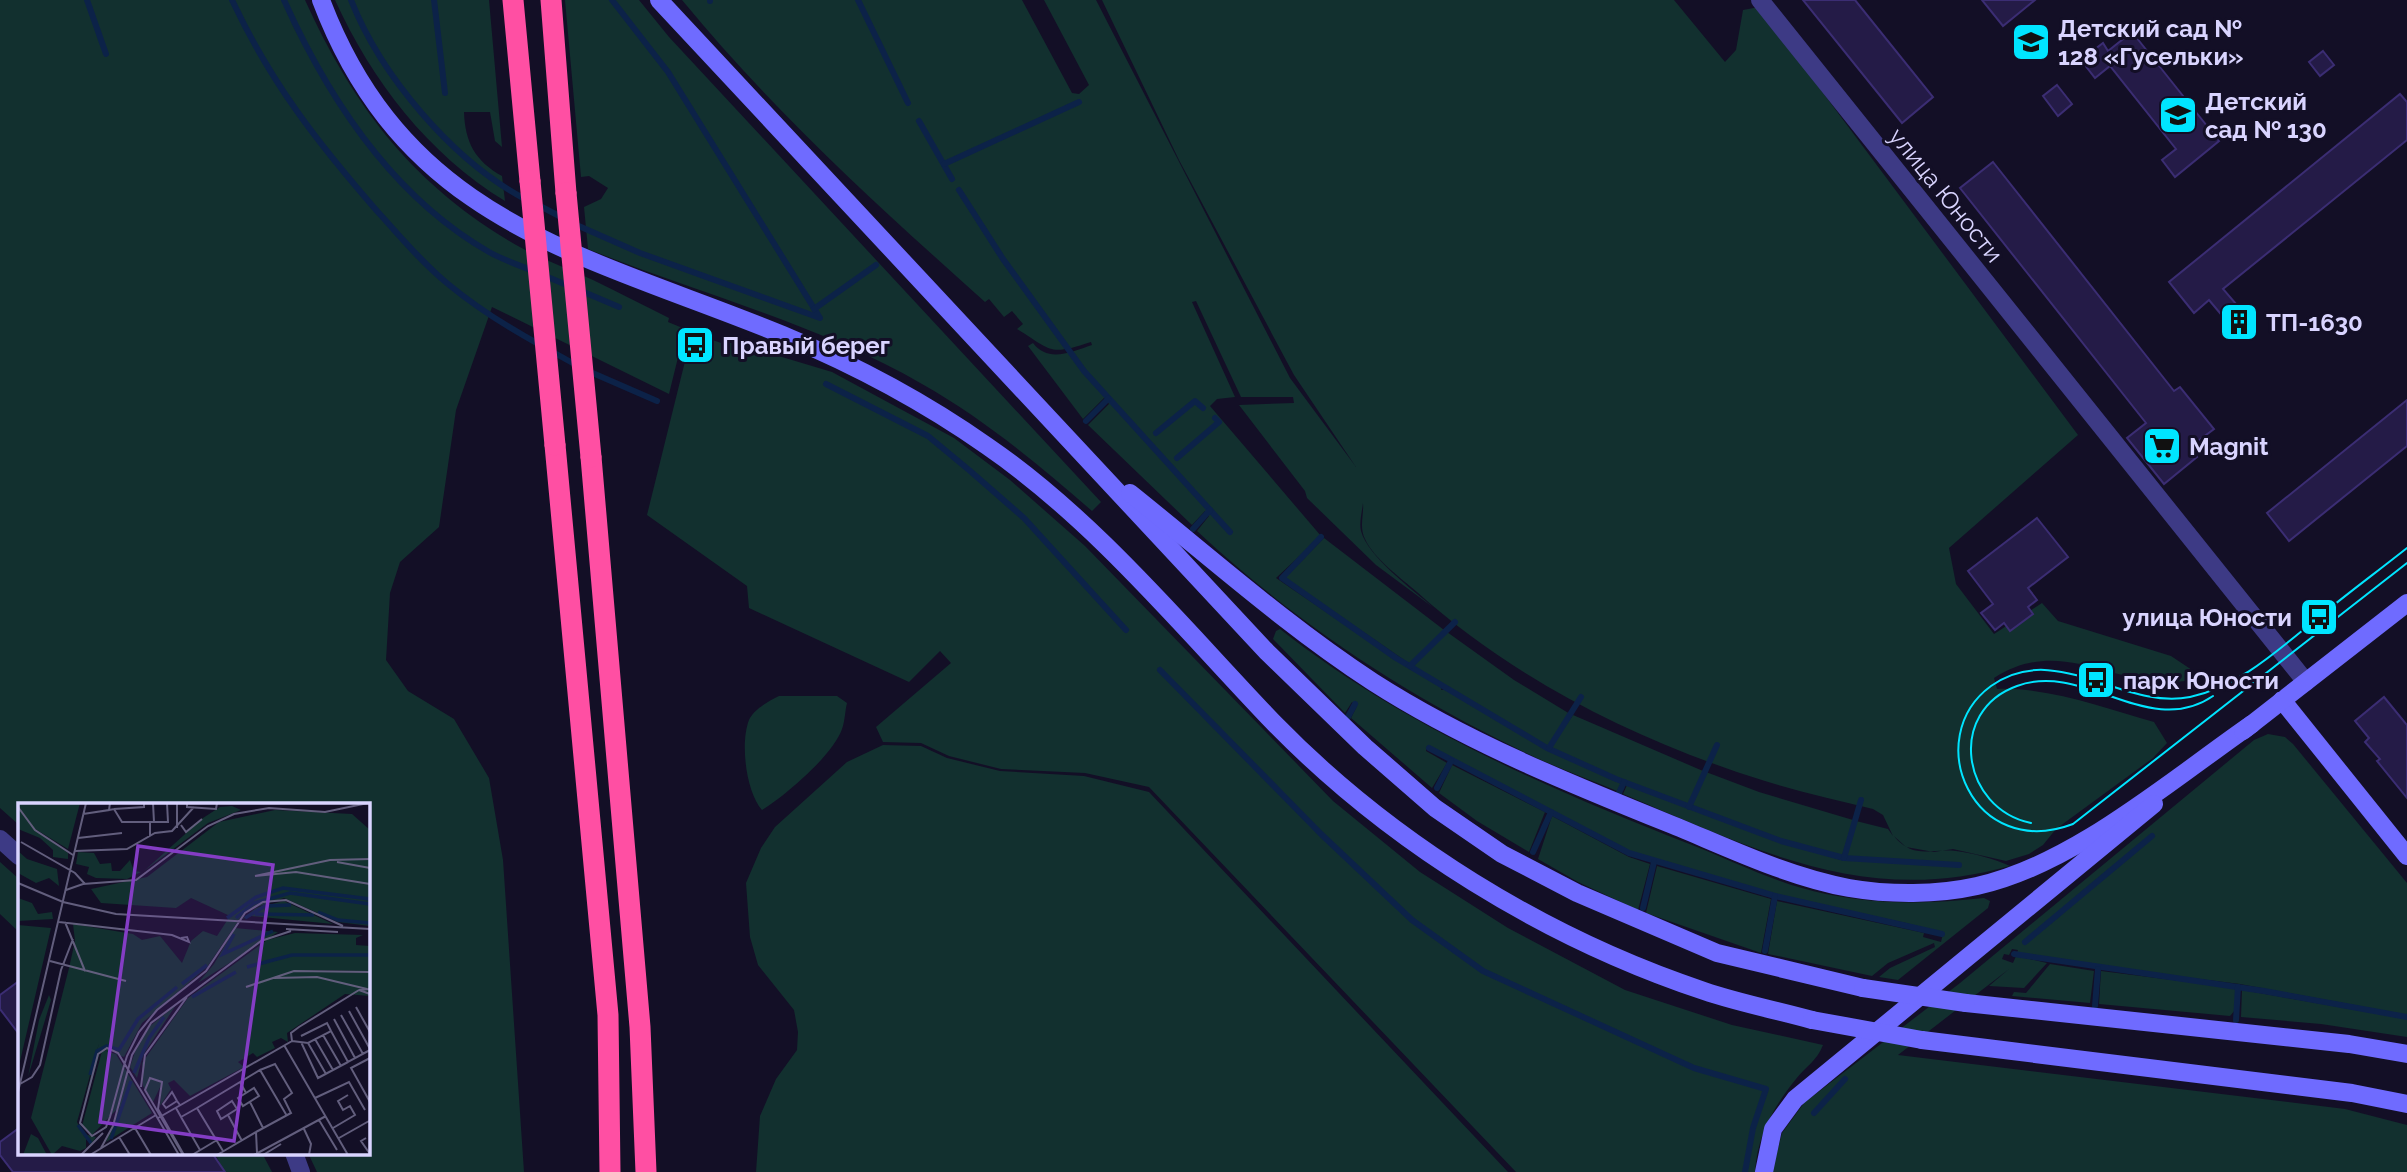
<svg xmlns="http://www.w3.org/2000/svg" width="2407" height="1172" viewBox="0 0 2407 1172" font-family="Raleway,sans-serif">
  <style>
    .green { fill: #12302f; fill-rule: evenodd }
    .lines { fill: none; stroke-linecap: round; stroke-linejoin: round }
    .stream { stroke: #0c2248; stroke-width: 6 }
    .building { fill: #241b47; stroke: #3b2d73; stroke-width: 2 }
    .street { stroke: #3d3a85; stroke-width: 18 }
    .secondary { stroke: #6f6bff; stroke-width: 18 }
    .highway { stroke: #ff4fa3; stroke-width: 21 }
    .tram { stroke: #00e5ff; stroke-width: 2 }
    .secondary-bridge { stroke: #6f6bff; stroke-width: 18 }
    .highway-bridge { stroke: #ff4fa3; stroke-width: 21 }
    .labels { text-anchor: middle; dominant-baseline: central; stroke-width: 6; stroke-linejoin: round; paint-order: stroke }
    .poi-label { font-size: 24px; font-weight: bold; fill: #d9d4ff; stroke: #130f26; text-anchor: start }
    .street-label { font-size: 24px; fill: #d9d4ff; stroke: #130f26 }
    .inset-river { fill: none; stroke: #0c2248; stroke-width: 3.5 }
    .inset-road { fill: none; stroke: #625e7d; stroke-width: 2 }
    .view { fill: #843dc5; fill-opacity: 0.15; stroke: #843dc5; stroke-width: 3.5 }
    .inset-edge { fill: none; stroke: #d9d4ff; stroke-width: 3.5 }
  </style>
  <rect width="100%" height="100%" fill="#130f26"/>
  <g class="green">
    <path d="M0 0H305C352 103 408 179 506 239 533 256 564 267 593 280 618 292 643 305 669 318L668 322 685 329 669 394 492 307 456 410 439 527 400 562 390 593 386 660 408 691 454 719 489 778 503 860 524 1172H317L308 1153H368V804H19V825L0 808Z"/>
    <path d="M335 0H489L502 147 495 141 490 112H464C465 142 475 161 502 176L505 201C428 154 372 81 335 0Z"/>
    <path d="M565 0H639L669 37 1101 502 1092 511C1038 464 984 419 922 384 823 326 695 292 588 249L584 207 601 199 608 188 589 176 581 177Z"/>
    <path d="M682 0H1022L1072 93 1079 94 1089 85 1044 0H1096L1290 378 1356 467 1294 375 1179 160 1102 0H1674L1725 62 1736 50 1743 10 1759 7 2078 435 1949 548 1956 584 1994 634 2042 603 2058 621 2171 656 2192 670 2193 675 2191 680C2120 694 2065 632 1994 678L1997 689C2050 687 2104 708 2154 722L2167 743 2153 758 2056 829 2043 845 2029 854 2006 861 1953 849 1934 852 1906 847 1894 836C1913 860 1931 848 1956 851 1973 853 1995 859 2010 866 1865 907 1754 849 1623 794L1627 785 1778 841 1841 860 1960 866 1959 863 1847 856 1856 821 1888 829 1893 836 1883 815 1873 809C1837 800 1800 792 1765 781 1639 742 1515 680 1417 592 1401 578 1374 559 1365 539 1359 527 1364 515 1363 503 1362 512 1359 523 1361 531 1368 557 1413 590 1434 608L1376 565 1307 498 1305 491 1239 405 1294 403 1293 397H1241L1196 301 1192 302 1235 397 1217 399 1210 406 1321 536 1276 578 1395 659 1442 686 1441 690 1447 689 1547 750 1621 783 1617 791C1583 777 1547 764 1514 747 1399 691 1291 619 1197 531L1209 516 1205 511 1192 525 1088 425 1109 404 1104 398 1083 419 1028 346 1033 343C1048 363 1071 352 1092 345L1091 342C1048 356 1053 351 1017 329L1023 324 1012 311 1004 317 989 299 985 302C878 206 774 112 682 0Z"/>
    <path d="M692 333 727 345 729 341 832 372 954 438 1010 480 1085 546 1333 801 1420 872 1508 928 1625 990 1732 1025 1823 1045C1817 1061 1806 1066 1796 1079 1774 1106 1757 1136 1755 1172H1516L1149 787 1085 773 1001 769 949 756 921 743 883 742 876 727 951 663 940 651 909 682 749 608 747 586 647 515Z"/>
    <polygon points="1324,538 1444,630 1410,664 1285,578"/>
    <path d="M1280 629C1402 725 1548 789 1692 845 1735 862 1780 885 1826 894 1880 905 1929 904 1984 898L1990 901 1988 908 1898 980 1879 977 1890 968 1935 947 1934 943 1888 963 1872 976 1768 954 1777 901 1924 933 1923 937 1941 942 1943 934 1906 923 1775 895 1630 851 1427 746 1426 751 1447 763 1432 788 1351 718 1357 706 1352 702 1345 713 1273 639 1276 631Z"/>
    <polygon points="1447,632 1514,680 1570,714 1548,747 1412,666"/>
    <path d="M779 696H837L847 703C845 711 845 721 842 729 833 755 785 796 762 810 746 792 740 743 749 720 754 709 769 701 779 696Z"/>
    <polygon points="1573,715 1703,771 1688,805 1617,778 1551,748"/>
    <path d="M2268 734 2285 737 2293 744 2407 883V1015L2240 984 2047 960 2017 953 2018 950 2012 949 2009 955 2004 954 2002 959 2013 963 2016 956 2047 963 2024 988 1989 986 2009 969 1898 1055 2345 1109 2407 1125V1172H1772L1782 1133 1804 1103 1960 983 2254 740ZM2153 834 2155 836 2025 944 2023 942Z"/>
    <polygon points="883,745 921,746 947,758 1000,771 1084,776 1149,792 1508,1172 756,1172 760,1116 776,1079 797,1050 798,1032 794,1010 758,965 750,937 746,883 761,848 775,827 847,762"/>
    <polygon points="1452,765 1545,812 1529,852 1477,821 1439,793"/>
    <polygon points="1706,772 1759,792 1853,820 1842,856 1782,839 1691,806"/>
    <polygon points="1552,816 1629,857 1650,864 1638,910 1578,882 1538,859"/>
    <polygon points="0,862 19,879 19,932 0,914"/>
    <polygon points="1657,866 1771,899 1761,953 1646,913"/>
    <polygon points="2050,964 2094,971 2090,1003 2012,996 2014,992 2026,993"/>
    <polygon points="2101,971 2236,988 2235,1010 2230,1016 2099,1004"/>
    <polygon points="2242,990 2407,1019 2407,1037 2321,1024 2241,1017"/>
    <polygon points="215,1153 262,1153 272,1172 224,1172"/>
  </g>
  <g class="lines">
    <g class="stream">
      <polyline points="87,0 106,54"/>
      <path d="M232 0C271 83 317 142 377 211 400 236 422 263 448 284 477 308 509 328 542 346"/>
      <path d="M284 0C328 98 393 197 489 252 503 260 519 265 533 271"/>
      <path d="M351 0C381 76 453 161 525 199"/>
      <polyline points="434,0 445,93"/>
      <polyline points="858,0 908,103"/>
      <polyline points="710,1 710,0"/>
      <polyline points="919,121 952,179"/>
      <polyline points="944,164 1079,102"/>
      <polyline points="959,190 1003,259 1084,371 1230,532"/>
      <polyline points="538,205 563,218"/>
      <polyline points="572,223 640,253 820,318 668,72 612,0"/>
      <polyline points="543,275 569,286"/>
      <polyline points="579,290 619,307"/>
      <polyline points="814,309 876,265"/>
      <polyline points="551,351 578,366"/>
      <polyline points="588,371 657,401"/>
      <polyline points="826,384 928,436 969,470 1024,518 1126,630"/>
      <polyline points="1086,421 1108,399"/>
      <polyline points="1156,433 1195,401 1203,408"/>
      <polyline points="1177,458 1219,422 1215,418"/>
      <polyline points="1193,529 1210,510"/>
      <polyline points="1321,537 1282,578 1396,658 1547,748 1616,779 1781,841 1844,858 1959,865"/>
      <polyline points="1410,666 1455,622"/>
      <polyline points="1160,670 1321,834 1412,920 1483,971 1694,1068 1766,1089 1753,1128 1745,1172"/>
      <polyline points="1348,717 1355,704"/>
      <polyline points="1429,748 1629,853 1775,896 1942,934"/>
      <polyline points="1549,748 1581,697"/>
      <polyline points="1437,788 1451,761"/>
      <polyline points="1619,793 1624,782"/>
      <polyline points="1689,807 1717,745"/>
      <polyline points="1533,852 1551,812"/>
      <polyline points="1844,858 1861,800"/>
      <polyline points="1643,908 1654,862"/>
      <polyline points="2025,942 2152,836"/>
      <polyline points="1765,951 1775,896"/>
      <polyline points="2014,954 2264,991 2407,1017"/>
      <polyline points="2095,1006 2098,969"/>
      <polyline points="2236,1020 2238,987"/>
      <polyline points="1814,1113 1845,1079"/>
    </g>
  </g>
  <g class="building">
    <polygon points="1803,0 1855,0 1933,97 1902,123"/>
    <polygon points="1982,0 2035,0 2003,26"/>
    <polygon points="2132,32 2219,141 2175,177 2162,160 2176,149 2110,66 2095,78 2081,60 2103,43 2108,51"/>
    <polygon points="2323,51 2334,65 2320,76 2309,62"/>
    <polygon points="2057,85 2072,104 2058,116 2043,96"/>
    <polygon points="2400,94 2407,102 2407,140 2223,289 2255,326 2241,338 2209,300 2194,313 2169,282"/>
    <polygon points="1993,162 2174,391 2180,387 2214,429 2190,447 2197,457 2164,484 2127,438 2146,423 1960,188"/>
    <polygon points="2407,400 2407,446 2289,541 2267,513"/>
    <polygon points="2037,518 2068,557 2028,588 2037,600 2028,607 2033,614 2010,631 2004,623 1995,630 1981,613 1993,604 1968,571"/>
    <polygon points="2384,697 2407,725 2407,798 2377,761 2380,759 2365,742 2369,738 2355,721"/>
    <polygon points="19,981 19,1034 0,1009 0,995"/>
    <polygon points="19,1128 19,1153 212,1153 225,1172 13,1172 0,1155 0,1142"/>
  </g>
  <g class="lines">
    <g class="street">
      <polyline points="1760,0 2306,682"/>
      <polyline points="0,839 19,856"/>
      <polyline points="294,1153 301,1172"/>
    </g>
    <g class="secondary">
      <path d="M321 0C406 225 586 254 783 335 855 365 923 401 987 446 1095 520 1184 629 1274 723 1391 843 1545 938 1704 991 1739 1003 1776 1010 1812 1020"/>
      <polyline points="659,0 1267,652 1365,747 1435,808 1502,854 1577,893 1717,953 1863,988"/>
      <path d="M1130 493C1210 557 1287 626 1373 682 1468 743 1576 786 1680 828 1735 851 1790 877 1849 888 1890 895 1937 895 1977 886 2073 865 2171 780 2252 724"/>
      <polyline points="2282,700 2407,856"/>
      <polyline points="2243,731 2407,603"/>
      <polyline points="1966,1003 2349,1044 2407,1054"/>
      <polyline points="1922,1040 2352,1093 2407,1104"/>
      <polyline points="1764,1172 1773,1129 1795,1099 2154,804"/>
    </g>
    <g class="highway">
      <polyline points="513,0 530,181"/>
      <polyline points="551,0 566,193"/>
      <polyline points="555,445 608,1015 610,1172"/>
      <polyline points="591,457 640,1027 646,1172"/>
    </g>
    <g class="tram">
      <path d="M2407 548C2378 571 2348 593 2319 617 2280 648 2241 686 2190 697 2123 711 2056 639 1991 686 1920 738 1973 862 2073 824L2407 563"/>
      <path d="M2031 823C1961 808 1947 711 2017 686 2084 661 2149 740 2213 696"/>
    </g>
    <g class="secondary-bridge">
      <polyline points="1863,988 1966,1003"/>
      <polyline points="1812,1020 1922,1040"/>
    </g>
    <g class="highway-bridge">
      <polyline points="530,181 555,445"/>
      <polyline points="566,193 591,457"/>
    </g>
  </g>
  <defs>
    <symbol id="school-square" viewBox="-11 -11 22 22"><rect x="-9" y="-9" width="18" height="18" rx="4" fill="#00e5ff" stroke="#130f26"/><path d="M0-5L7-2L0 1L-7-2ZM-4 1L0 2.5L4 1V4Q0 6-4 4Z" fill="#111"/></symbol>
    <symbol id="building-square" viewBox="-11 -11 22 22"><rect x="-9" y="-9" width="18" height="18" rx="4" fill="#00e5ff" stroke="#130f26"/><path d="M-4-6H4V6H1V3H-1V6H-4ZM-2.5-4.3h1.7v1.8h-1.7ZM.8-4.3h1.7v1.8H.8ZM-2.5-1h1.7V.8h-1.7ZM.8-1h1.7V.8H.8Z" fill="#111"/></symbol>
    <symbol id="bus-square" viewBox="-11 -11 22 22"><rect x="-9" y="-9" width="18" height="18" rx="4" fill="#00e5ff" stroke="#130f26"/><path d="M-5-6H5V4H4V6H2V4H-2V6H-4V4H-5ZM-3.5-4V0h7V-4ZM-3.5 1.2v1.5H-2V1.2ZM2 1.2v1.5H3.5V1.2Z" fill="#111"/></symbol>
    <symbol id="supermarket-square" viewBox="-11 -11 22 22"><rect x="-9" y="-9" width="18" height="18" rx="4" fill="#00e5ff" stroke="#130f26"/><path d="M-6-5.5h2.5l.6 2H6L4.5 2H-2.5L-4.4-4H-6ZM-1.5 3.2a1.3 1.3 0 1 0 .1 0ZM3 3.2a1.3 1.3 0 1 0 .1 0Z" fill="#111"/></symbol>
  </defs>
  <g fill-rule="evenodd">
    <use href="#school-square" x="2009" y="20" width="44" height="44"/>
    <use href="#school-square" x="2156" y="93" width="44" height="44"/>
    <use href="#building-square" x="2217" y="300" width="44" height="44"/>
    <use href="#bus-square" x="673" y="323" width="44" height="44"/>
    <use href="#supermarket-square" x="2140" y="424" width="44" height="44"/>
    <use href="#bus-square" x="2297" y="595" width="44" height="44"/>
    <use href="#bus-square" x="2074" y="658" width="44" height="44"/>
  </g>
  <g class="labels">
    <g class="poi-label">
      <text x="2058" y="28">Детский сад №<tspan x="2058" dy="28">128 «Гусельки»</tspan></text>
      <text x="2205" y="101">Детский<tspan x="2205" dy="28">сад № 130</tspan></text>
      <text x="2266" y="322">ТП-1630</text>
      <text x="722" y="345">Правый берег</text>
      <text x="2189" y="446">Magnit</text>
      <text x="2292" y="617" text-anchor="end">улица Юности</text>
      <text x="2123" y="680">парк Юности</text>
    </g>
    <g class="street-label">
      <text transform="translate(1946 195) rotate(51)">улица Юности</text>
    </g>
  </g>
  <g transform="translate(18 803)">
    <rect width="352" height="352" fill="#130f26"/>
    <path d="M0 0H62L50 46 14 24 50 50V56L35 54V47L22 35 0 26ZM214 3 223 7 190 20 126 68 185 15 202 4ZM257 7 334 11 352 27V123L320 119 266 95 227 108 189 164 124 220 106 254 83 246 61 322 66 331 78 334 73 341 68 336V345L62 348 44 343 34 352 13 315 51 165 57 138 55 121 115 131 124 137 142 133 164 160 173 138 185 128 199 133 212 113 173 95 158 105 83 100 73 86 129 74 201 19ZM81 240 61 321 67 335 59 319ZM0 48 9 56 39 66 41 83 31 75 18 80 0 70ZM60 49 76 50 82 61 93 60 94 68H102L112 57 116 68 123 69 109 76 78 75 69 71 71 64 58 61ZM0 95 14 100 20 111 34 109 35 116 0 118ZM266 98 315 121 233 113 224 116 238 105ZM0 122 33 125 0 267ZM217 125 260 129 180 180 196 161ZM277 130 345 132 338 135V142L352 143V168L276 167 352 170V193L327 191 269 230 270 239 263 235 254 239 257 245 239 254 235 250 220 259 226 264 172 293 156 277 150 280 153 286 142 303 144 280 135 299 125 283 124 260 170 195 249 137ZM31 192 33 197 10 274 21 217ZM158 202 125 252 119 275 112 264 117 249 132 223ZM84 248H96L134 310 88 339 102 303 74 332 64 323ZM13 331 20 335 29 352H5Z" fill="#12302f" fill-rule="evenodd"/>
    <path class="inset-river" d="M300 109 320 117 352 120M237 111 296 112M209 115 238 94 265 85 352 96M218 115 236 100 272 90 352 101M227 115 247 103 273 102M216 131 205 151 255 128M229 164 274 152H352M164 181 189 162M174 194 218 169M116 270 131 235 146 214M72 272 79 248 89 243 101 247 120 216 159 184M60 322 73 340M93 336 113 278"/>
    <path class="inset-road" d="M159 0V25M169 0V4L198 6 199 0M0 4 17 27 55 52M96 6 126 4V0M91 7 96 6 104 19H132M65 11 91 7 92 0M163 22 168 29 184 16M132 33V19H150L149 0H135L136 19M60 35 104 30M3 39 57 70 67 81M57 48 109 46 137 30 154 28 176 4M319 59 352 65M237 73 278 69 352 81M237 73 312 57 352 56M0 80 45 99 98 111 352 126M48 87 65 81 118 77 190 23 216 11 251 5 307 9 350 0M41 119 154 132 171 139 169 134 163 135M47 119 67 168M268 126 320 129M32 158 108 178M256 175 299 174 349 186M228 184 276 168 352 169M352 186 341 187 352 191M338 204 352 229M331 208 352 246M323 212 345 251M316 216 337 255M305 232 323 263M283 233 309 220 313 228M297 236 315 267M274 238 290 240 313 228 330 259 352 247M283 239 300 275 330 259M290 240 308 271M266 242 330 352M352 255 333 265 352 299M222 279 228 290 220 295 225 303 241 293 236 285 228 290M2 281 14 274 22 262 43 167 55 136M123 284 127 252 169 194M0 289 68 0M297 295 331 279 347 307M159 298 148 305 145 301 154 289 159 298 162 302M214 298 219 306 203 316 199 308ZM232 299 245 325M158 305 163 314 179 305M210 312 224 338M163 314 182 347M140 315 274 238 273 230 281 224 341 187M301 317 319 347M117 325 133 352M315 325 337 312 332 303 325 307 320 298 330 292M286 326 293 341 291 352M238 329 273 310 266 296 274 290 257 261 242 267M101 334 112 352M321 335 351 318M348 335 343 338 352 351M83 345 95 323 114 252 133 220 243 138 273 128M205 348 179 305 242 267 269 313M63 352 85 330M72 352 138 312M161 352 136 309 100 250 89 245 80 251 62 320 74 333 88 324 92 314 105 266 109 253 121 229 139 207 188 168 227 110 245 99 268 97 325 123M165 352 127 287 132 275 144 279 140 306 166 352M174 352 199 337M199 352 238 329 239 350M236 352 308 313M245 352 263 341"/>
    <path class="view" d="M120 43 255 62 216 338 82 319Z"/>
    <rect width="352" height="352" class="inset-edge"/>
  </g>
</svg>
